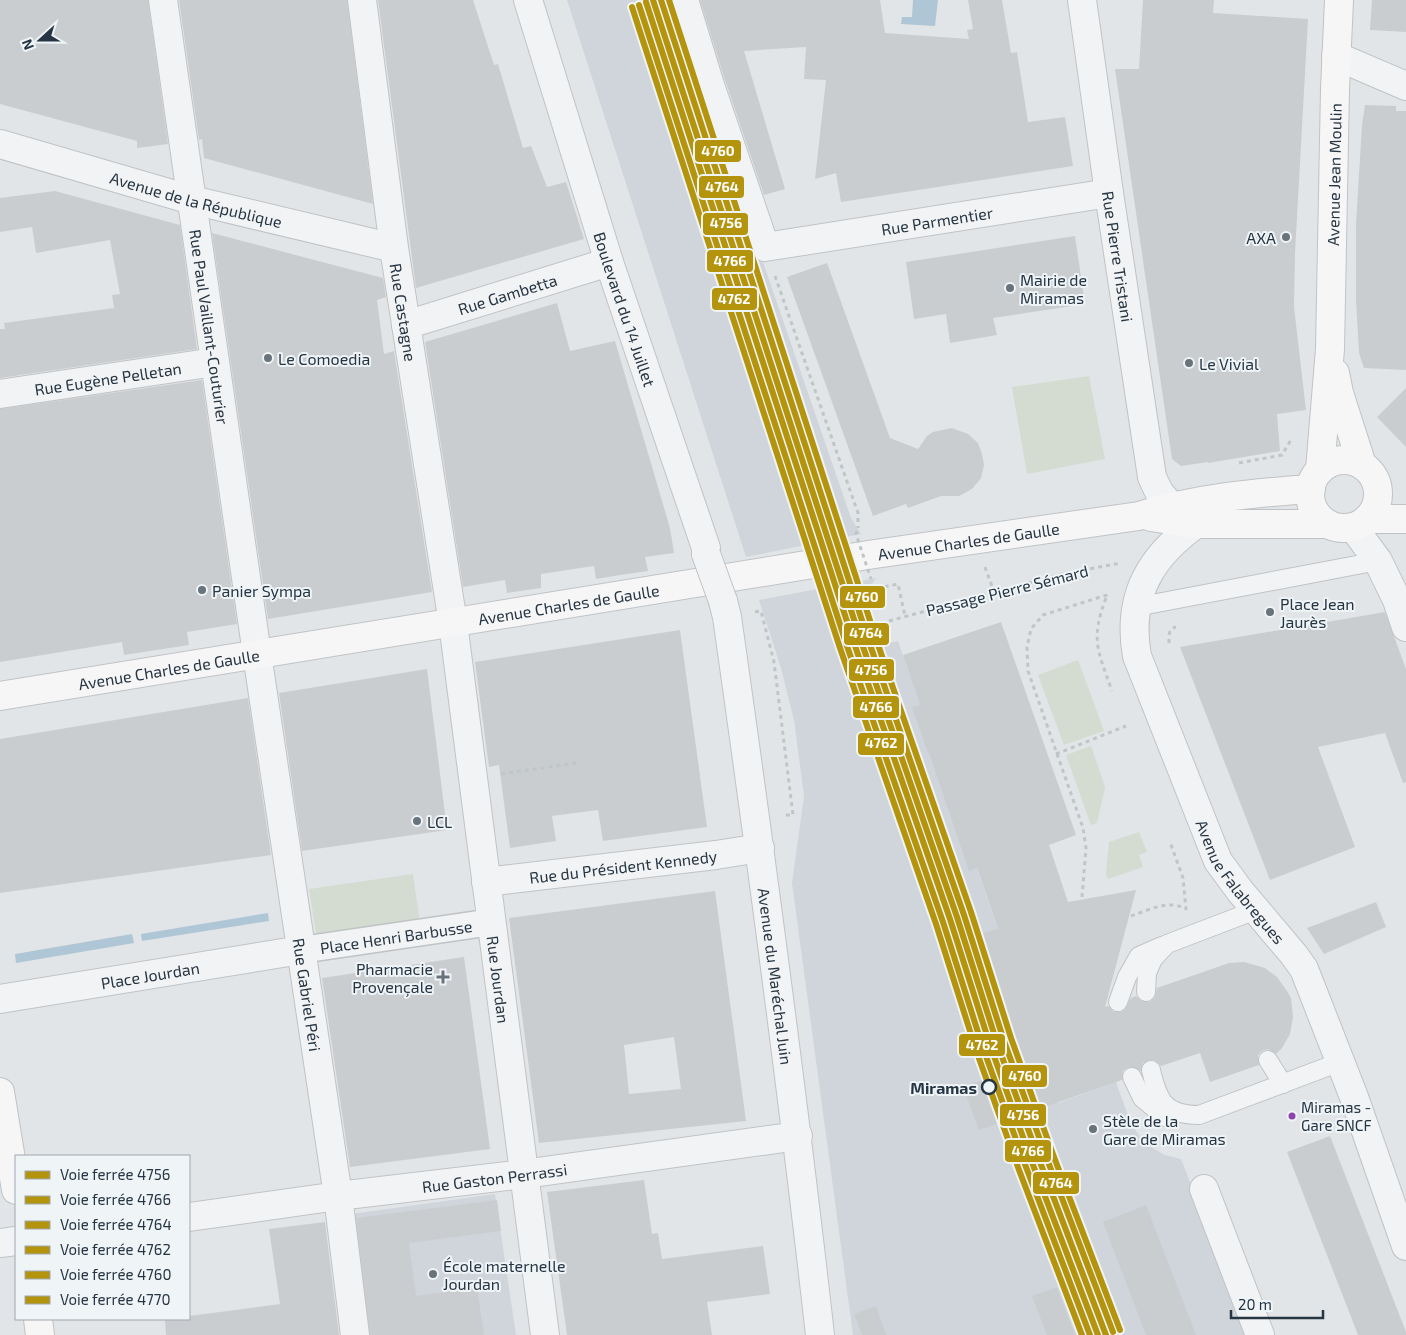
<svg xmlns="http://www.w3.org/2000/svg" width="1406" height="1335" viewBox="0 0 1406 1335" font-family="'Exo 2',sans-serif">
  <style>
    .built { fill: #cfd5db }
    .green { fill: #d4dcd2 }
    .water { fill: #aec6d6 }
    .building { fill: #cacdd0; fill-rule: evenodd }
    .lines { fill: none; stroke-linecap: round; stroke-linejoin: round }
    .service-casing { stroke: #c0c3c5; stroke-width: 20 }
    .pedestrian-casing { stroke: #c0c3c5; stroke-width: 29 }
    .minor-casing { stroke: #c0c3c5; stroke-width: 30 }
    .secondary-casing { stroke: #c0c3c5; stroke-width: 30 }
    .path { stroke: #c0c5c8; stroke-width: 3; stroke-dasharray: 4 4; stroke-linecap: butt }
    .service { stroke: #f2f3f4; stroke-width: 18 }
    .pedestrian { stroke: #f2f3f4; stroke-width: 26 }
    .minor { stroke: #f2f3f4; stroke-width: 28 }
    .secondary { stroke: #f6f6f7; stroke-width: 28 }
    .rail-casing { stroke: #cacdcf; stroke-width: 5.5 }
    .rail { stroke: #eff4f7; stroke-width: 4; stroke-dasharray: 11; stroke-linecap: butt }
    .minor-bridge-casing { stroke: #c0c3c5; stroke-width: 30; stroke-linecap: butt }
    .path-bridge { stroke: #c0c5c8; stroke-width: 3; stroke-dasharray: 4 4; stroke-linecap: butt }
    .minor-bridge { stroke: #f2f3f4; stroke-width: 28 }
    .rail-1-casing { stroke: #eff4f7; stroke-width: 10 }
    .rail-2-casing { stroke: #eff4f7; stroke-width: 10 }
    .rail-3-casing { stroke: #eff4f7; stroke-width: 10 }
    .rail-4-casing { stroke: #eff4f7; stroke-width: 10 }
    .rail-5-casing { stroke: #eff4f7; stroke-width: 10 }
    .rail-6-casing { stroke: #eff4f7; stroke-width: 10 }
    .rail-1 { stroke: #b4930d; stroke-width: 6 }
    .rail-2 { stroke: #b4930d; stroke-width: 6 }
    .rail-3 { stroke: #b4930d; stroke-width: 6 }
    .rail-4 { stroke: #b4930d; stroke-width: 6 }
    .rail-5 { stroke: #b4930d; stroke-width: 6 }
    .rail-6 { stroke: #b4930d; stroke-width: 6 }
    .poi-dot { fill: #68737c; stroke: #eff4f7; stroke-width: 2 }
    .stop-dot { fill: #eff4f7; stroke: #263543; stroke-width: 2.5 }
    .bus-dot { fill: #8e44ad; stroke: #eff4f7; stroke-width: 2 }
    .labels { text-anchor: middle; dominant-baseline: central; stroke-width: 4; stroke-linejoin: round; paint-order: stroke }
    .bus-label { font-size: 15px; fill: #263543; stroke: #eff4f7; text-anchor: start }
    .street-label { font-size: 16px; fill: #263543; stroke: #eff4f7 }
    .poi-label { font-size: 16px; fill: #263543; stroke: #eff4f7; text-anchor: start }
    .stop-label { font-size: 16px; font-weight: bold; fill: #263543; stroke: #eff4f7; text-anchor: end }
    .line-badge { stroke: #eff4f7; stroke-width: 2 }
    .badge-label { font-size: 14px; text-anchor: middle; font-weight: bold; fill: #fff }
  </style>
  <rect width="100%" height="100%" fill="#e2e5e7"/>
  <g class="built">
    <polygon points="567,0 679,0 743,204 851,518 861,534 746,557"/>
    <polygon points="876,578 865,595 869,612 881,645 898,641 1058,1103 1116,1082 1131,1124 1139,1135 1149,1146 1165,1155 1181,1159 1250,1335 853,1335 792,883 804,796 794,720 781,668 759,600"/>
    <polygon points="495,1194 516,1335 368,1335 351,1214"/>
  </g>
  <g class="green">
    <polygon points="1089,376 1105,459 1027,474 1012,387"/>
    <polygon points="1078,660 1104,731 1064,745 1038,675"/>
    <polygon points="1091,746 1105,787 1097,823 1091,825 1066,755"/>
    <polygon points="1139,832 1147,852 1139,855 1143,867 1108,879 1106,874 1109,842"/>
    <polygon points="413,874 420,923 317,939 309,889"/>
  </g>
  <g class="water">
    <polygon points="913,0 938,0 935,26 901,24 902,17 912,17"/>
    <polygon points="268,913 269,921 142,941 141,934"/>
    <polygon points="132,934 134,943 16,963 15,954"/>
  </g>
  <g class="building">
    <polygon points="0,0 148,0 168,144 137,148 137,141 0,104"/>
    <polygon points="179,0 347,0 373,204 204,158 202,139 199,140"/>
    <polygon points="378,0 473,0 494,65 498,64 523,148 531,146 547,187 566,182 584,239 416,288"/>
    <polygon points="700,0 880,0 885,33 969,39 967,30 973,29 968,0 1002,0 1011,53 1017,52 1028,122 1065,117 1073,166 841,202 836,173 815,179 826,80 804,79 806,47 744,51 785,189 764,195 725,80"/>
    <polygon points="1143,0 1214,0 1213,13 1308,19 1295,253 1294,307 1306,410 1277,414 1280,451 1208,463 1208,462 1181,466 1172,459 1115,69 1139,69"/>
    <polygon points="1372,0 1406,0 1406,32 1370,30"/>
    <polygon points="1365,105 1396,106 1396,111 1406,111 1406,370 1364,368 1359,353 1356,300 1356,224 1362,125"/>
    <polygon points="55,191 180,225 197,349 0,378 0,329 5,329 4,323 114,308 112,295 120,294 110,240 36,253 32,227 0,232 0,198"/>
    <polygon points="212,233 383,278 386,297 377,300 384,354 394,351 432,592 268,619"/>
    <polygon points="1075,236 1085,304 993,318 997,335 950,343 946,314 914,319 906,262"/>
    <polygon points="827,263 890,438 918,449 927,436 933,432 952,428 968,434 978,443 982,454 984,465 981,478 972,489 959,496 941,496 908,508 906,504 873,516 787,277"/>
    <polygon points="557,303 570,351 615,341 670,528 674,553 645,557 648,571 620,575 596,579 594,566 541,574 541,588 507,593 505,580 463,587 425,342"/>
    <polygon points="202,380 237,624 187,632 189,645 124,655 122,642 0,662 0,409"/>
    <polygon points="1406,388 1406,447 1377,417"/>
    <polygon points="1385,612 1406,669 1406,782 1403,783 1385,733 1318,747 1355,847 1270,880 1180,647"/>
    <polygon points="1001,622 1076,835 1049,845 1068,902 1136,890 1105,1007 1108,1006 1114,1012 1120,1012 1125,1010 1131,998 1136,996 1141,1001 1150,1002 1155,997 1157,988 1229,963 1244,962 1265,968 1277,977 1287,991 1291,998 1293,1017 1290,1034 1282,1048 1276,1054 1268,1049 1262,1051 1258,1055 1259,1065 1210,1082 1200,1053 1161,1066 1154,1060 1149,1060 1143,1063 1141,1071 1133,1067 1127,1068 1123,1071 1122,1080 979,1130 963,1087 1025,1065 979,934 998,929 977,868 969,871 929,753 928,753 912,707 920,705 903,655"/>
    <polygon points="680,630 707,827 603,841 598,810 552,816 556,841 510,848 499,765 489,767 475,662"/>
    <polygon points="427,669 447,830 302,851 279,693"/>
    <polygon points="248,698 271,855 0,893 0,739"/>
    <path d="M715 891 746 1121 539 1143 509 918ZM674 1037 681 1089 629 1094 624 1045Z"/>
    <polygon points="1376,902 1386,927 1324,954 1307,928"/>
    <polygon points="464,957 490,1149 350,1167 322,978"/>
    <polygon points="1330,1136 1406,1332 1406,1335 1358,1335 1287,1152"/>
    <polygon points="644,1180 652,1234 658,1233 662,1259 763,1246 770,1294 707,1302 712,1335 567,1335 547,1192"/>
    <polygon points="497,1200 501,1231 409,1243 416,1296 477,1288 484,1335 370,1335 356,1218"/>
    <polygon points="1146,1205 1196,1335 1146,1335 1103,1222"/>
    <polygon points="325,1222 339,1335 166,1335 165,1320 189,1319 189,1316 280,1304 269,1229"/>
    <polygon points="1057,1287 1075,1335 1047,1335 1032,1296"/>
    <polygon points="876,1306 886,1335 862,1335 854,1314"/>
  </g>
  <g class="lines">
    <defs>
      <g id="service">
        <polyline points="1136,607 1378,561"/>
        <polyline points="1146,992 1147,973 1153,959 1167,944 1256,910"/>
        <polyline points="1118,1002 1127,977 1139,956 1162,946"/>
        <polyline points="1268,1060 1283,1084"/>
        <path d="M1151 1070C1158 1100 1164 1115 1199 1115L1340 1062"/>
        <polyline points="1132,1077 1142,1098 1165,1117 1169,1116"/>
      </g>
      <g id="pedestrian">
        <path id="s1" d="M301 950 492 922"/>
      </g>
      <g id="minor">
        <path id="s2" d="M163 0 257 654 338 1196 355 1335"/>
        <path id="s3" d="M362 0 394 248 453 623 545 1335"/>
        <path id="s4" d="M528 0 609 262 706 548V554"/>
        <path id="s5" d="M684 0 710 85 765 247 1109 193"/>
        <path id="s6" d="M1082 0 1109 193 1152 477 1159 492 1171 506"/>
        <polyline points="1336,56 1406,86"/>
        <path id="s7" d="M0 144 192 200 394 248"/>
        <path id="s8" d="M406 325 609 262"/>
        <path id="s9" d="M0 394 215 362"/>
        <path id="s10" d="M1213 513C1157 547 1125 589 1137 656L1218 861 1240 891 1294 955 1304 969 1354 1097 1406 1246"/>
        <polyline points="1353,527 1378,561 1397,600 1406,627"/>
        <path id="s11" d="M723 601 727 617C761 856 793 1095 820 1335"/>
        <path id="s12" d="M486 882 716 855 760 848"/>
        <path id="s13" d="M0 999 301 950"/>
        <polyline points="1204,1189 1260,1335"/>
        <path id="s14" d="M189 1217 338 1196 524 1174 798 1136"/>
        <polyline points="0,1243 16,1241"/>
      </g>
      <g id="secondary">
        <polyline points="1335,373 1339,393 1362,465"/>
        <circle cx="1344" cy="494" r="34"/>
        <path id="s15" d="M1320 470 1330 349 1335 89 1339 0"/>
        <polyline points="1151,517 1195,524 1328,524"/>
        <polyline points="1367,519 1406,519"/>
        <path id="s16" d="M0 696 868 555 1139 516C1195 498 1253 493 1311 489"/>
        <polyline points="0,1092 16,1190"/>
        <polyline points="38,1319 40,1335"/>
      </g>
    </defs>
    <use href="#service" class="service-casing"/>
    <use href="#pedestrian" class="pedestrian-casing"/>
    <use href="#minor" class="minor-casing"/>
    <use href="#secondary" class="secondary-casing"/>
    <g class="path">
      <polyline points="775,276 858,513 858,528"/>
      <polyline points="1239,463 1282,455 1292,438"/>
      <polyline points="985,567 994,592"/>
      <polyline points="872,585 873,589 898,584 905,616"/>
      <path d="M1106 598C1090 640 1098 651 1112 691"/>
      <polyline points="755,612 761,611 774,662 793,815 784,815"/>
      <polyline points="889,621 1062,574 1121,563"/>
      <path d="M1169 643C1169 636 1168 629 1176 627"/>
      <polyline points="1056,754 1126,726"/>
      <polyline points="501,774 576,763"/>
      <polyline points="1082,897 1086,848 1083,828 1028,671 1027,647 1031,629 1043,615 1107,595 1109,592"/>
      <path d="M1131 916C1149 910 1169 899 1186 909L1183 878 1170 842"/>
    </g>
    <use href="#service" class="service"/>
    <use href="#pedestrian" class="pedestrian"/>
    <use href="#minor" class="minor"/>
    <use href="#secondary" class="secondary"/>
    <defs>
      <polyline id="rail" points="980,1050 1087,1335"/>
    </defs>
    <use href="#rail" class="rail-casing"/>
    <use href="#rail" class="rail"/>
    <defs>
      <polyline id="minor-bridge" points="706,554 723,601"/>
    </defs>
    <use href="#minor-bridge" class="minor-bridge-casing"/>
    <polyline class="path-bridge" points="857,531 856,534 871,579"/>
    <use href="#minor-bridge" class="minor-bridge"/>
    <defs>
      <polyline id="rail-1" points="653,0 861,641 957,917 997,1043 1040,1162 1106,1335"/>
      <polyline id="rail-2" points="646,2 854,643 950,919 990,1045 1033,1165 1098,1335"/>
      <polyline id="rail-3" points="661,0 868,639 964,915 1004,1041 1047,1159 1113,1332"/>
      <polyline id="rail-4" points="639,5 847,646 943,922 983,1048 1026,1167 1090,1335"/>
      <polyline id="rail-5" points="669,0 875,636 971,912 1011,1038 1054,1157 1120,1330"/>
      <polyline id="rail-6" points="632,7 840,648 936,924 976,1050 1019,1170 1082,1335"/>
    </defs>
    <use href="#rail-1" class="rail-1-casing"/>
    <use href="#rail-2" class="rail-2-casing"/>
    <use href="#rail-3" class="rail-3-casing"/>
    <use href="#rail-4" class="rail-4-casing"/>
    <use href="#rail-5" class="rail-5-casing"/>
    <use href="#rail-6" class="rail-6-casing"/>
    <use href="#rail-1" class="rail-1"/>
    <use href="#rail-2" class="rail-2"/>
    <use href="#rail-3" class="rail-3"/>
    <use href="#rail-4" class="rail-4"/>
    <use href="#rail-5" class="rail-5"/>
    <use href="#rail-6" class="rail-6"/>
  </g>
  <g class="poi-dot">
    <circle cx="1286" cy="237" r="5"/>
    <circle cx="1010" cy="288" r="5"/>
    <circle cx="268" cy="358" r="5"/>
    <circle cx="1189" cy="363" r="5"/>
    <circle cx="202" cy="590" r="5"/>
    <circle cx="1270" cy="612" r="5"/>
    <circle cx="417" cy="821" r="5"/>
    <path d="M440.5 969.5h5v5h5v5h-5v5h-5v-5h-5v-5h5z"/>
    <circle cx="1093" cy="1129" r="5"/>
    <circle cx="433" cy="1274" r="5"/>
  </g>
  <circle class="stop-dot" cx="989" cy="1087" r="7"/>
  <circle class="bus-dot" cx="1292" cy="1116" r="4.5"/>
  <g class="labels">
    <g class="bus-label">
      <text x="1301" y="1107">Miramas -<tspan x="1301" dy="18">Gare SNCF</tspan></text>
    </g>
    <g class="street-label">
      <text stroke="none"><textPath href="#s15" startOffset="296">Avenue Jean Moulin</textPath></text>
      <text stroke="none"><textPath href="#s7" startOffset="204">Avenue de la République</textPath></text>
      <text stroke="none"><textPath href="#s5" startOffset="434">Rue Parmentier</textPath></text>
      <text stroke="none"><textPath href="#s6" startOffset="259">Rue Pierre Tristani</textPath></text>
      <text stroke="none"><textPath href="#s8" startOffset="106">Rue Gambetta</textPath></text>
      <text stroke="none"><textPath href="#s4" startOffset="324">Boulevard du 14 Juillet</textPath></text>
      <text stroke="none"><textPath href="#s3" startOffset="315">Rue Castagne</textPath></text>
      <text stroke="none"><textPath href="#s2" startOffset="330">Rue Paul Vaillant-Couturier</textPath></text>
      <text stroke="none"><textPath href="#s9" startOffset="109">Rue Eugène Pelletan</textPath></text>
      <text stroke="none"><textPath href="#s16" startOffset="981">Avenue Charles de Gaulle</textPath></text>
      <text transform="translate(1007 590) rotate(-14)">Passage Pierre Sémard</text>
      <text stroke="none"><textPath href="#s16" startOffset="576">Avenue Charles de Gaulle</textPath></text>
      <text stroke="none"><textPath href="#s16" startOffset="171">Avenue Charles de Gaulle</textPath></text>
      <text stroke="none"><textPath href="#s12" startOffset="138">Rue du Président Kennedy</textPath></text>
      <text stroke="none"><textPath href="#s10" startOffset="424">Avenue Falabregues</textPath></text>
      <text stroke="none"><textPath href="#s1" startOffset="96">Place Henri Barbusse</textPath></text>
      <text stroke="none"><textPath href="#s13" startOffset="152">Place Jourdan</textPath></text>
      <text stroke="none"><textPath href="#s11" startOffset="379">Avenue du Maréchal Juin</textPath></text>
      <text stroke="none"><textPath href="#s3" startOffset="989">Rue Jourdan</textPath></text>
      <text stroke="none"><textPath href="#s2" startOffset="1005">Rue Gabriel Péri</textPath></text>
      <text stroke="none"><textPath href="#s14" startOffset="308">Rue Gaston Perrassi</textPath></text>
    </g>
    <g class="poi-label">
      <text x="1276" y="237" text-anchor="end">AXA</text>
      <text x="1020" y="279">Mairie de<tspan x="1020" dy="18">Miramas</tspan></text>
      <text x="278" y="358">Le Comoedia</text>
      <text x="1199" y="363">Le Vivial</text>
      <text x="212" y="590">Panier Sympa</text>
      <text x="1280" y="603">Place Jean<tspan x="1280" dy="18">Jaurès</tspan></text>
      <text x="427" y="821">LCL</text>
      <text x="433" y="968" text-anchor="end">Pharmacie<tspan x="433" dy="18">Provençale</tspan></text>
      <text x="1103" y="1120">Stèle de la<tspan x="1103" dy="18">Gare de Miramas</tspan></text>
      <text x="443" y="1265">École maternelle<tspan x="443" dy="18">Jourdan</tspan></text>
    </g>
    <g class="stop-label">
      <text x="977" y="1087">Miramas</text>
    </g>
  </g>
  <g class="line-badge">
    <rect x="694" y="139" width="48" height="24" rx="5" fill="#b4930d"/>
    <rect x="698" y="175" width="47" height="24" rx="5" fill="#b4930d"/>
    <rect x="702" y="212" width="47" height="24" rx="5" fill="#b4930d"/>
    <rect x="706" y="249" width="48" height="24" rx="5" fill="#b4930d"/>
    <rect x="711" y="287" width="47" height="24" rx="5" fill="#b4930d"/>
    <rect x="839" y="585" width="47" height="24" rx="5" fill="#b4930d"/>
    <rect x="843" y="622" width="47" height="24" rx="5" fill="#b4930d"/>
    <rect x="848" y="658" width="47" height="24" rx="5" fill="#b4930d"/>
    <rect x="852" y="695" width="48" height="24" rx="5" fill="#b4930d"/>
    <rect x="857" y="732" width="48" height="24" rx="5" fill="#b4930d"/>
    <rect x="958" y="1033" width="48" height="24" rx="5" fill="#b4930d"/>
    <rect x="1001" y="1064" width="47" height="24" rx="5" fill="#b4930d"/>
    <rect x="999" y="1103" width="48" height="24" rx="5" fill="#b4930d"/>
    <rect x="1004" y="1139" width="48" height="24" rx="5" fill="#b4930d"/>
    <rect x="1032" y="1171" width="48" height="24" rx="5" fill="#b4930d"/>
  </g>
  <g class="badge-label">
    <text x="718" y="156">4760</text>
    <text x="722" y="192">4764</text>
    <text x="726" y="228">4756</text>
    <text x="730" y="266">4766</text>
    <text x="734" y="304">4762</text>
    <text x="862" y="602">4760</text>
    <text x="866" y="638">4764</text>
    <text x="871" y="675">4756</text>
    <text x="876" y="712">4766</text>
    <text x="881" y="748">4762</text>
    <text x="982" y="1050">4762</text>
    <text x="1025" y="1081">4760</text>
    <text x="1023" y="1120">4756</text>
    <text x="1028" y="1156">4766</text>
    <text x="1056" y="1188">4764</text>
  </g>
  <rect x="15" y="1155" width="175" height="165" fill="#eff4f7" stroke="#9fa8af"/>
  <rect x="25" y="1171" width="25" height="8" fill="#b4930d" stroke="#9fa8af"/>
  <text x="60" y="1180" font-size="15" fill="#263543">Voie ferrée 4756</text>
  <rect x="25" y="1196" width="25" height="8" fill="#b4930d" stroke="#9fa8af"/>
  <text x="60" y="1205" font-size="15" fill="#263543">Voie ferrée 4766</text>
  <rect x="25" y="1221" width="25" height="8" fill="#b4930d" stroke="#9fa8af"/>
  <text x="60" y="1230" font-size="15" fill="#263543">Voie ferrée 4764</text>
  <rect x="25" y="1246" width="25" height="8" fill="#b4930d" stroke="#9fa8af"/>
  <text x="60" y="1255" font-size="15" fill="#263543">Voie ferrée 4762</text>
  <rect x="25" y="1271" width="25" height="8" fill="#b4930d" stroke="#9fa8af"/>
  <text x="60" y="1280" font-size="15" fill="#263543">Voie ferrée 4760</text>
  <rect x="25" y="1296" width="25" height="8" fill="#b4930d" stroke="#9fa8af"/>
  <text x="60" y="1305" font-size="15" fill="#263543">Voie ferrée 4770</text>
  <g transform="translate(40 40) rotate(249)" stroke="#eff4f7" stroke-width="4" paint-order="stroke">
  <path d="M0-4L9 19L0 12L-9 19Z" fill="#263543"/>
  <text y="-8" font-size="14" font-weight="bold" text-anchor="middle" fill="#263543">N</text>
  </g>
  <path d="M1231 1310v8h92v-8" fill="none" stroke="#263543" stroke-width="2.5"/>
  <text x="1238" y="1310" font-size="15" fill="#263543" stroke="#eff4f7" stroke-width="4" paint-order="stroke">20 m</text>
</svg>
